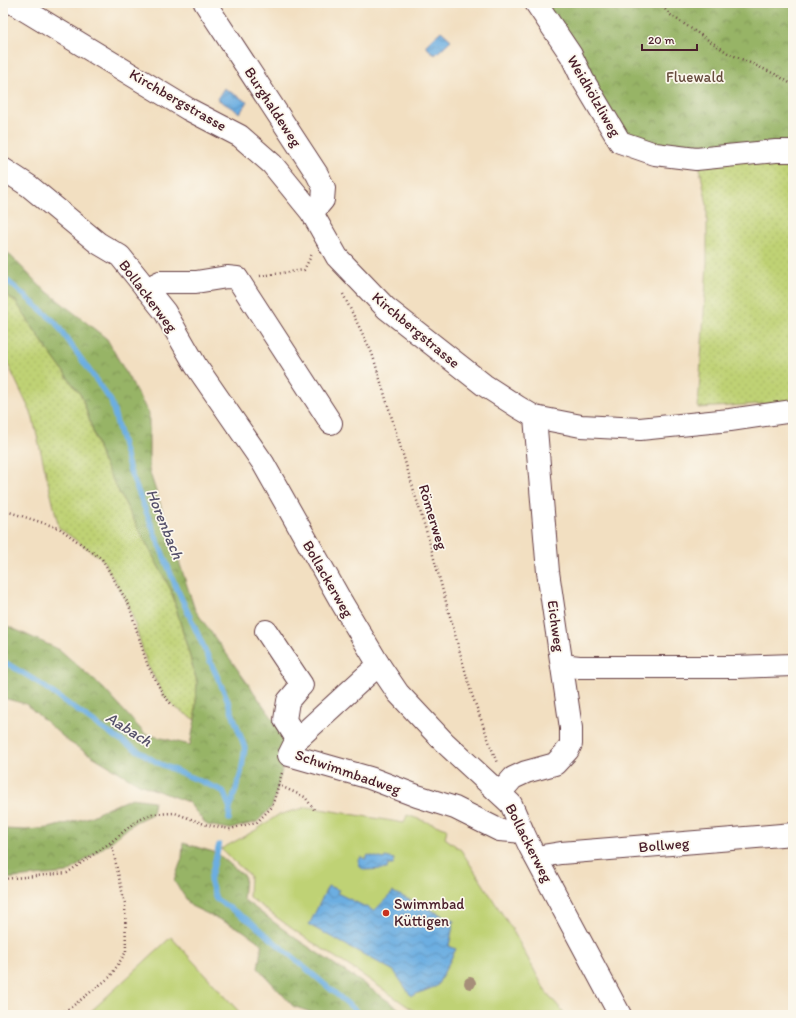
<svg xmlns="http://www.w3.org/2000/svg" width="796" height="1018" viewBox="0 0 796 1018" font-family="Itim,sans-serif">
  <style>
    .grass { fill: url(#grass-dots); stroke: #847850 }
    .forest { fill: url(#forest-crowns); stroke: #706a48 }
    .pitch { fill: #bfd275; stroke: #847850 }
    .water { fill: url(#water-waves); stroke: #5b6686 }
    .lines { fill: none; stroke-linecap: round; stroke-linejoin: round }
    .stream { stroke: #6caee1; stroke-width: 5.5 }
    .minor-casing { stroke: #633c42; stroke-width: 24 }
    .path { stroke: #633c42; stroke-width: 2.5; stroke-dasharray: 1 3; stroke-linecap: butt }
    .minor { stroke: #fff; stroke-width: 22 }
    .tree { fill: #a68e79 }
    .poi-dot { fill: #c8321e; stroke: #fbf7ec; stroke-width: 1.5 }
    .labels { text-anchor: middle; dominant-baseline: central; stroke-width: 3.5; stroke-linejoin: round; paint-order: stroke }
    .park-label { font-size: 15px; fill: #674c3e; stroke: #fbf7ec }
    .street-label { font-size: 15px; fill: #4a1f2b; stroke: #fbf7ec }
    .poi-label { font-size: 15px; fill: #4a1f2b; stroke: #fbf7ec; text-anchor: start }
    .water-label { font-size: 16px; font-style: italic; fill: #56516b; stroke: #fbf7ec }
  </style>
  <defs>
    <pattern id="grass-dots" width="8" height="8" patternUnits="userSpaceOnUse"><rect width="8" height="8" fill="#bfd275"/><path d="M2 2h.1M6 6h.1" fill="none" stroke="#a6b465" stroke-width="1.8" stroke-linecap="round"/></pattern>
    <pattern id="forest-crowns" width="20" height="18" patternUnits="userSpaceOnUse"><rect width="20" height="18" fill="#97b466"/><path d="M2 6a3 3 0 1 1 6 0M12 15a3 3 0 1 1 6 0" fill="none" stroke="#7d9254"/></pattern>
    <pattern id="water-waves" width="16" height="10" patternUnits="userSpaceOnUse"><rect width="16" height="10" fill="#6caee1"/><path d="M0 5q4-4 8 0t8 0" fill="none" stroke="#5b8db7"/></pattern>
  </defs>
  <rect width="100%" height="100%" fill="#fbf7ec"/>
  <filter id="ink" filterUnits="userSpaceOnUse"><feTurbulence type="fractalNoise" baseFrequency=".025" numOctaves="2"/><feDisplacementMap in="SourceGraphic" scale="8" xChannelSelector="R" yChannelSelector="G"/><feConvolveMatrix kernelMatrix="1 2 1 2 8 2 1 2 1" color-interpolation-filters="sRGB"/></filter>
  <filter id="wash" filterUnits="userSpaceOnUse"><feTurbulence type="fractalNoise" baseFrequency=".012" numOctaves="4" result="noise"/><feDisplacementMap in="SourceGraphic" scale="16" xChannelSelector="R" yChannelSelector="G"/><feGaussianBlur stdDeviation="0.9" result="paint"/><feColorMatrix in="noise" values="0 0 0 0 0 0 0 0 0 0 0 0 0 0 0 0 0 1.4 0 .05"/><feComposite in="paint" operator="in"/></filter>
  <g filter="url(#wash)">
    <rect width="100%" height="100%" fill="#f2dfc1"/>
    <g class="grass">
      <polygon points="793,152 793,402 698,408 707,264 707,205 699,164"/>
      <polygon points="3,292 16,302 47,349 82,397 102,460 171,590 197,682 195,720 173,706 164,696 147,664 129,605 102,559 59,528 32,415 6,360 3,357"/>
    </g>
    <g class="forest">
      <polygon points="539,3 793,3 793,149 691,152 624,139"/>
      <polygon points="3,248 40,286 107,339 149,414 149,470 195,610 291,744 287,751 272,807 257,822 230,829 207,825 188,802 139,784 69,742 26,704 3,698 3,624 60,650 103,688 145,734 190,745 195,720 197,682 171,590 102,460 82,397 47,349 16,302 3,292"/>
      <polygon points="132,798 154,801 152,814 135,822 111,842 67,873 3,879 3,829 26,830 49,828 90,817 104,810"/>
      <polygon points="183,843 217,853 245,877 243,899 295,938 364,984 408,1015 319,1015 293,1006 258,968 262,944 242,930 191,906 174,881 182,858"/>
    </g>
    <g class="pitch">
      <polygon points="308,807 404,823 407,815 447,829 445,838 461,850 512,929 546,992 566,1015 420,1015 361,974 298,933 249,897 250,876 221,849 256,830 278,815"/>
      <polygon points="171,937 242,1015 87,1015"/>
    </g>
    <g class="water">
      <polygon points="441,31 451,40 435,55 425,46"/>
      <polygon points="224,88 247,102 240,113 217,99"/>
      <polygon points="368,855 384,859 385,857 394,859 393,865 388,865 387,869 364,870 359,866 359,860 361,857 366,859"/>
      <polygon points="328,886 339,890 337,893 374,911 393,892 454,921 449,946 456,949 437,986 411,996 394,971 309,925"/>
    </g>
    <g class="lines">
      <g class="stream">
        <polyline points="3,277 55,322 111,401 130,471 174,582 226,696 245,748 241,773 230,808"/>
        <polyline points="3,661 36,681 106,731 158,763 223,791 230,808 229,819"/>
        <polyline points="219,845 210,880 216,899 251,922 361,1015"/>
      </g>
    </g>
  </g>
  <g filter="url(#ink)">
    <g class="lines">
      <defs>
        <g id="minor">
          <polyline points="13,3 188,109 240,136 272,164 312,213 337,257 386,308 484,385 518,407 535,417 581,426 640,429 730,420 793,411"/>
          <polyline points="205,3 317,174 324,188 323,200 312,213"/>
          <polyline points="536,3 571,55 583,80 620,142 655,154 696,159 776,151 793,151"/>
          <polyline points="3,169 29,186 98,243 120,256 165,312 196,366 263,463 342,603 379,665 398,693 444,742 511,804 523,832 530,847 620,1015"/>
          <polyline points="146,289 160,282 196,282 227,277 237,278 331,423"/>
          <polyline points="266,631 302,685 299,688 288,701 285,720 297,739"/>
          <polyline points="379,665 365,677 303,734 297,739 289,755 370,778 417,796 455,808 499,830 523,832"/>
          <polyline points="562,665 579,667 736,667 793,665"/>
          <polyline points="500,793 513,778 526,772 555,764 568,750 571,744 571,728 548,572 535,417"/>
          <polyline points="536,857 561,853 793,834"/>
        </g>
      </defs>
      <use href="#minor" class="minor-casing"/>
      <g class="path">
        <polyline points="660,3 669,14 728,53 777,75 793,85"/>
        <polyline points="260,276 304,270 312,254"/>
        <polyline points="343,294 372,353 428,537 471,692 497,763"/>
        <polyline points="3,510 59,528 102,559 129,605 147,664 164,696 173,706"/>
        <polyline points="278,785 305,797 315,811"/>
        <polyline points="3,879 67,873 111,842 135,822 152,814 175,813 207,825 230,829 257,822 272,807 282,773"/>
        <polyline points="57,1015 70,1008 110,977 126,952 125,904 111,842"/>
      </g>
      <use href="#minor" class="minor"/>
    </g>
    <circle class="tree" cx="470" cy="983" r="6"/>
  </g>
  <circle class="poi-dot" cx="386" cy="913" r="4"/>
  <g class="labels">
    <g class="park-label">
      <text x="695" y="77">Fluewald</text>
    </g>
    <g class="street-label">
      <text transform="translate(594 96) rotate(60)">Weidhölzliweg</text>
      <text transform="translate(178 100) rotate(30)">Kirchbergstrasse</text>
      <text transform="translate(273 107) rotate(57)">Burghaldeweg</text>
      <text transform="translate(148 296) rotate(53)">Bollackerweg</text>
      <text transform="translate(416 330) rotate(40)">Kirchbergstrasse</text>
      <text transform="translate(433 517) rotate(73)">Römerweg</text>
      <text transform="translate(328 579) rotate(60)">Bollackerweg</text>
      <text transform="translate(556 626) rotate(82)">Eichweg</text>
      <text transform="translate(348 772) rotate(19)">Schwimmbadweg</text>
      <text transform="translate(529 843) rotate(63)">Bollackerweg</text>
      <text transform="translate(664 845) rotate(-5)">Bollweg</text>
    </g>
    <g class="poi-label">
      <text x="394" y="904">Swimmbad<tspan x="394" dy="17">Küttigen</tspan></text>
    </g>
    <g class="water-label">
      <text transform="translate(165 524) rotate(68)">Horenbach</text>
      <text transform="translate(129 729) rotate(32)">Aabach</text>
    </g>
  </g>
  <rect width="796" height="1018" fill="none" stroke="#fbf7ec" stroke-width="16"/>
  <path d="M642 44v6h55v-6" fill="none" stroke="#4a1f2b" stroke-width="2"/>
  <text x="648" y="44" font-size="12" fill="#4a1f2b" stroke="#fbf7ec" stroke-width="3" paint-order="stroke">20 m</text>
</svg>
